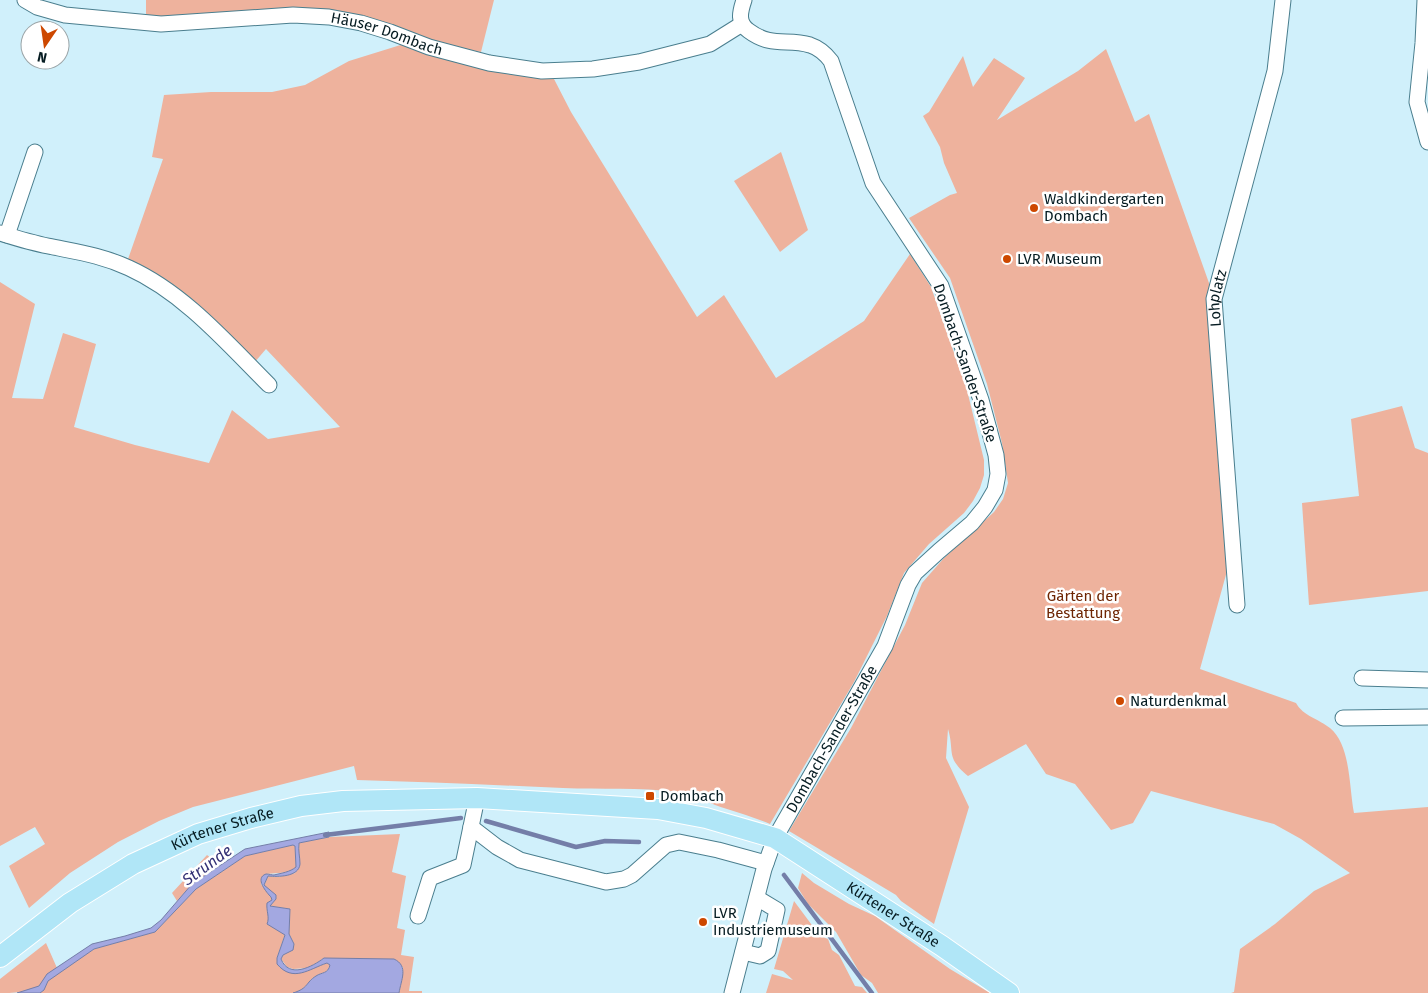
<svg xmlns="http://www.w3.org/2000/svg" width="1428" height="993" viewBox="0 0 1428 993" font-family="'Fira Sans',sans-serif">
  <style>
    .green { fill: #eeb29d }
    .water { fill: #a3a8e1; stroke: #747ea8 }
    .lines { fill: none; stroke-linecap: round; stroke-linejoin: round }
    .stream { stroke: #747ea8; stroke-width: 4.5 }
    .minor-casing { stroke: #4a7e8e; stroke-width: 17 }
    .major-casing { stroke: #fff; stroke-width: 22 }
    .minor { stroke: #fff; stroke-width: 15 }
    .major { stroke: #b0e6f7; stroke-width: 20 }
    .poi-dot { fill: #cd4800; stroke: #fff; stroke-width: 2 }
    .labels { text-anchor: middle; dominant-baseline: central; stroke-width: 5; stroke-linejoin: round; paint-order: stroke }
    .street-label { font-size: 15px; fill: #061c22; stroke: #fff }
    .poi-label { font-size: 15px; fill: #061c22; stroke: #fff; text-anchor: start }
    .park-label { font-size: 15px; fill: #6e2503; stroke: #fff }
    .water-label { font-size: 16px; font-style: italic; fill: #333175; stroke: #fff }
  </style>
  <rect width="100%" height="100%" fill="#d0f0fb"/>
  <g class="green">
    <polygon points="146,0 494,0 481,52 437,44 359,19 146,18"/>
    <path d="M407 43 427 52 507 74 554 79 571 112 697 317 724 295 776 378 864 321 910 254 931 287 967 390 984 460V475L980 488 973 501 964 513 929 544 904 573 887 616 854 682 770 824C756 818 742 814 727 809 710 804 695 795 677 792 639 787 601 790 563 788 494 785 426 782 357 780L354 766 193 807 159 821 118 842 70 873 29 908 9 866 45 844 35 827 0 846V282L35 304 12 398 43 399 63 333 96 344 74 427 135 445 209 463 232 410 268 439 340 427 266 349 254 363 127 262 163 159 152 157 164 95 211 92H272L305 85 349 61Z"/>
    <path d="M1106 49 1135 122 1149 114 1209 283 1210 293 1227 571 1200 669 1296 703C1303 716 1319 719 1330 728 1351 745 1349 788 1354 813L1428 807V993H1231L1234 992 1240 949 1275 924 1314 891 1350 873 1301 839 1274 824 1151 791 1133 823 1111 830 1075 784 1046 774 1026 744 968 776C945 757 955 752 948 729L946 758 969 807 934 924 901 901 896 895 789 831 851 728 905 625 922 583 944 558 994 512 1003 499 1008 483 1002 443 987 384 950 278 909 218 950 195 957 193 944 163 940 147 923 116 929 112 963 56 973 87 994 58 1025 78 997 120 1078 71Z"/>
    <polygon points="781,152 808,230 780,252 734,181"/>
    <polygon points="1402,406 1415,448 1428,453 1428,591 1309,605 1302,503 1359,496 1351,419"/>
    <polygon points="400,834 392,872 406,876 397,928 405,930 401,955 414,957 409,991 422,991 422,993 399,993 403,967 324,958 309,968 293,969 287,967 281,959 283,955 293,949 294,944 289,934 290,909 270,906 276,899 264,886 268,876 278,877 295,873 300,864 298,856 299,843 329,837"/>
    <path d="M293 845 295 846 296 867 291 872 266 874 261 884 271 897 272 900 267 906 269 920 285 934 277 958V964C291 981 310 968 327 963L330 964C328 974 323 972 316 976 305 983 309 989 293 993H40L44 989 47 981 94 949 155 932 196 889 245 856Z"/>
    <polygon points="207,855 220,865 192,884 177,901 172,893"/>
    <polygon points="802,873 814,883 849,904 875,916 950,969 990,993 878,993 872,983 861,975 836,932 808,904 798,888"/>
    <polygon points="794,901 820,936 828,939 832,950 839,955 855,986 862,987 867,993 766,993 772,974 793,980 783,971 774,969"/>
    <path d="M46 943 57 968C47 974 46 977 40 985 33 993 10 993 0 993V979Z"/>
  </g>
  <path class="water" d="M329 832V837L299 843C298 851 300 857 300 864 299 877 278 877 268 876L264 885 276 895V899L270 906 290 909 289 934 294 944 293 950 283 955 281 959C289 979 312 967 324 958L394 959C409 966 401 980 399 993H293C309 988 305 983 316 976 322 972 328 974 330 965L327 963C309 969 293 983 277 964V958L285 935 267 924C270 917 266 911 267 903L272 900 271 897C267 893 254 878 266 874 269 874 272 875 274 875 282 873 290 872 296 867L295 846 293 845 245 856 196 889 155 932 94 949 48 981 44 990 40 993H17L39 986 47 974 92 944 125 936 151 928 161 920 192 884 245 849Z"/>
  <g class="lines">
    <g class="stream">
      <polyline points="486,821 576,847 605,841 639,842"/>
      <polyline points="325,835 461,818"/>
      <polyline points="784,875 872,993"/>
    </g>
    <defs>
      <g id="minor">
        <path id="s1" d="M25 0 37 7 65 15 161 24 293 15 329 17 361 23 390 32 429 47 489 63 542 71 593 69 639 62 710 44 742 24"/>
        <polyline points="1425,0 1423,43 1417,102 1428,142"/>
        <path d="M0 233C16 238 32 243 48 246 77 252 101 255 129 268 184 293 227 343 269 385"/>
        <polyline points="7,235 35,152"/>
        <path id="s2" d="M1237 605 1214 299 1275 71 1283 0"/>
        <polyline points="1362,678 1428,680"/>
        <polyline points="1343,718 1428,717"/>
        <polyline points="471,827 497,847 520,860 606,882 624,879 632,875 666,845 679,842 718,850 766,863"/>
        <polyline points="418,916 430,878 463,865 477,798"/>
        <polyline points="743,952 760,956 768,951 777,910 757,898"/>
        <path id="s3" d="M732 993 764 869 775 838 885 646 908 585 915 573 939 551 972 523 985 507 995 490 998 474 996 455 981 400 941 286 873 183 831 61C825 53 819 48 810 45 787 38 772 48 749 31 737 23 740 12 744 0"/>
      </g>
      <g id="major">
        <path id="s4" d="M0 957 70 903 133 864 198 834 251 818 301 806 343 801 477 798 658 809 706 818 775 838 942 946 1009 993"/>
      </g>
    </defs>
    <use href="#minor" class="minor-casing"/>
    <use href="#major" class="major-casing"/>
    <use href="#minor" class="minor"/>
    <use href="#major" class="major"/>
  </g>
  <g class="poi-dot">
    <circle cx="1034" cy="208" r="5"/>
    <circle cx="1007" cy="259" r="5"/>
    <circle cx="1120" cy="701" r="5"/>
    <rect x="645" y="791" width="10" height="10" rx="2.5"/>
    <circle cx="703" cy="922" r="5"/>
  </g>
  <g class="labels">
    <g class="street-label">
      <text stroke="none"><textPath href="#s1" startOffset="368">Häuser Dombach</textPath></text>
      <text stroke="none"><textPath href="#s2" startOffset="308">Lohplatz</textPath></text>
      <text transform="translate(965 363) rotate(71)">Dombach-Sander-Straße</text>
      <text stroke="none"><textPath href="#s3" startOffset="275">Dombach-Sander-Straße</textPath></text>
      <text stroke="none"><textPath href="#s4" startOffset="259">Kürtener Straße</textPath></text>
      <text stroke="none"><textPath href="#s4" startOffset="960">Kürtener Straße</textPath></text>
    </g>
    <g class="poi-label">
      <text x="1044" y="199">Waldkindergarten<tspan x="1044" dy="17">Dombach</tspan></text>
      <text x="1017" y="259">LVR Museum</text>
      <text x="1130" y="701">Naturdenkmal</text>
      <text x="660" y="796">Dombach</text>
      <text x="713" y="913">LVR<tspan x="713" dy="17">Industriemuseum</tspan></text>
    </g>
    <g class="park-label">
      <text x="1083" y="596">Gärten der<tspan x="1083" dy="17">Bestattung</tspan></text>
    </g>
    <g class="water-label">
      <text transform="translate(207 865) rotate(-36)">Strunde</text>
    </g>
  </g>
  <g transform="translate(45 45) rotate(193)"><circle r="24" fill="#ffffff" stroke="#9ba4a7"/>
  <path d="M0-4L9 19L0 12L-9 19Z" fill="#cd4800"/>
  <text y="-8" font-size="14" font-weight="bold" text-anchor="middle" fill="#061c22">N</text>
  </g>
</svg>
